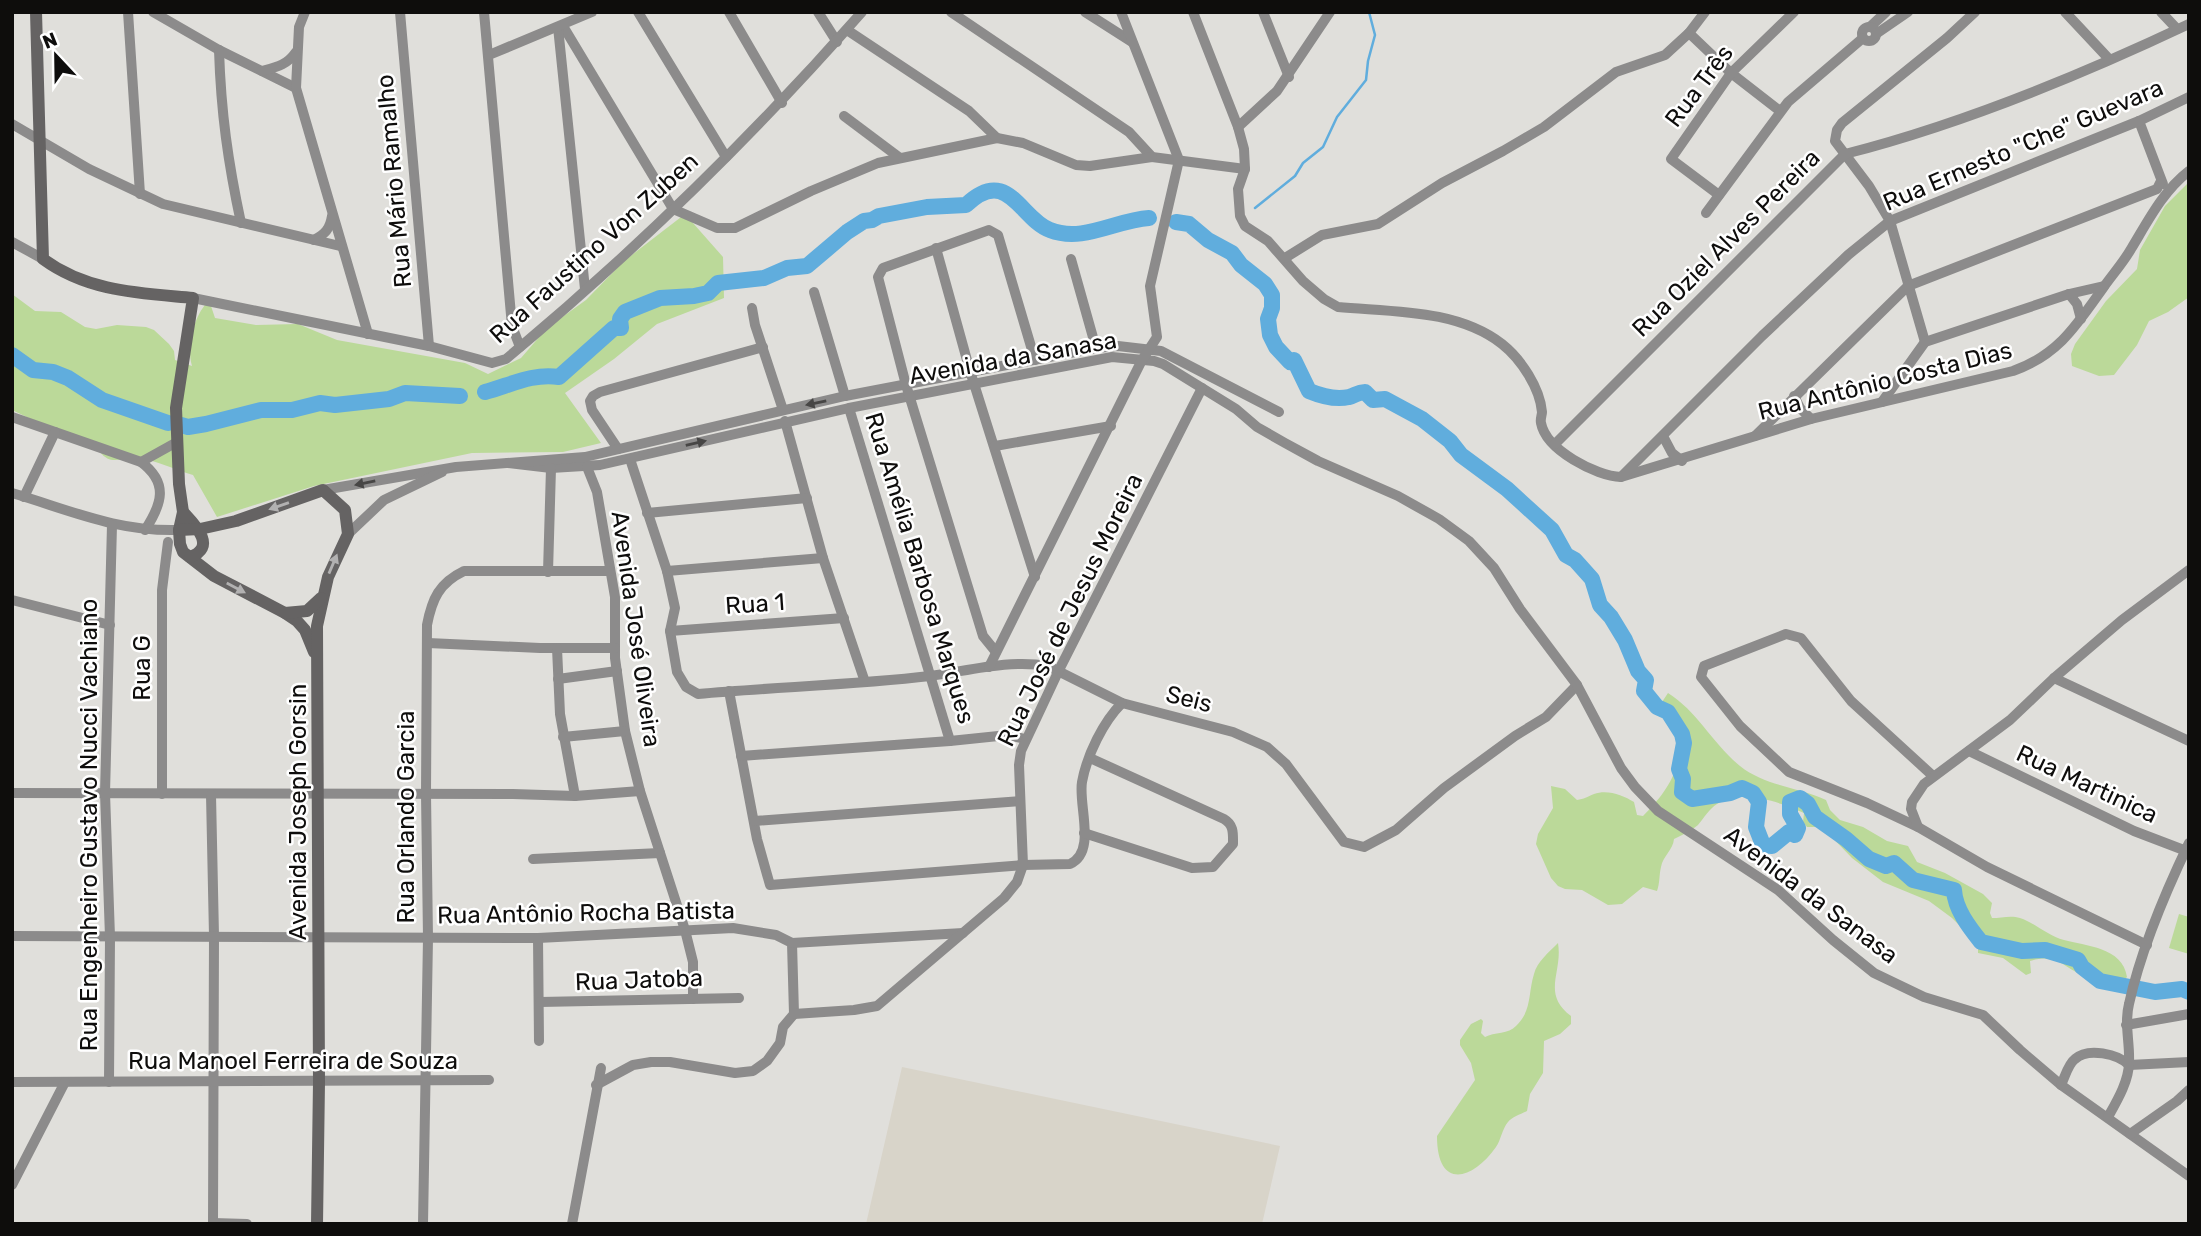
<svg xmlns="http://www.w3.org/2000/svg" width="2201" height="1236" viewBox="0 0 2201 1236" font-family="Rubik,sans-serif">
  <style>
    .built { fill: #d8d4c9 }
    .green { fill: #bbd999 }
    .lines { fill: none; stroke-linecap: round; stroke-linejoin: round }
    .stream { stroke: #60addd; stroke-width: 2.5 }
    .river { stroke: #60addd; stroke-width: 16 }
    .street { stroke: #8c8b8b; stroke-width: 10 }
    .secondary { stroke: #656363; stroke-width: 12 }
    .oneway { fill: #474645 }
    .oneway2 { fill: #b2b1b1 }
    .labels { text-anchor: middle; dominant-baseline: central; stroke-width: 5; stroke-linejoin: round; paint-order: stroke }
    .street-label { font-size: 24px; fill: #0e0d0c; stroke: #fff }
  </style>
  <rect width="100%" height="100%" fill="#e0dfdb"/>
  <polygon class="built" points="902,1067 1280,1146 1262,1224 866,1224"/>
  <g class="green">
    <polygon points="2189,182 2189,297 2168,312 2149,321 2137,345 2114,375 2099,376 2072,366 2071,354 2075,344 2106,301 2137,269 2140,250 2165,206"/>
    <path d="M685 214 723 257 724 298 657 324 614 359 565 393 601 443 563 452 472 453 314 486 217 517 193 475C176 470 156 460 137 458 122 456 112 467 100 452L12 410V294L35 311 61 312 85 327 96 329 117 325 146 327 154 330 169 344 174 351 175 360 192 366C186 346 193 317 209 300L215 318 256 325 298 324 337 340 465 363 488 374 521 358 547 328 586 300 624 261Z"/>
    <path d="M1668 693C1697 711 1713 744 1740 766 1765 786 1798 787 1826 800L1830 810 1840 820 1863 827 1887 841 1908 846 1917 862 1945 873 1983 894 1992 903 1990 913 1992 918C2001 918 2011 915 2020 918 2035 923 2048 936 2064 940 2085 946 2123 947 2127 977L2119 985C2106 984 2093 981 2082 975 2062 966 2056 953 2030 961L2031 973 2026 975 2003 958 1978 953V944L1952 918 1929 901 1883 882 1852 858 1822 827H1807L1803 822 1804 813C1779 802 1742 788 1717 804 1709 809 1704 818 1698 825 1691 831 1682 835 1674 839 1673 850 1663 856 1661 867 1659 875 1660 883 1657 891L1643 887 1622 904 1608 905 1582 890 1565 889 1558 886 1551 878 1536 844 1538 834 1553 808 1551 786 1565 789 1577 800C1584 799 1587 797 1594 794 1607 789 1623 795 1634 802L1637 815 1643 816C1660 799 1679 776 1679 750 1679 735 1666 719 1660 705Z"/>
    <polygon points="2179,914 2189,917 2189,954 2169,948"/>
    <path d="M1558 943C1563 973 1541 993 1571 1016V1024L1560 1034 1544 1041 1543 1073 1530 1094 1527 1111C1521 1114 1512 1117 1508 1122 1502 1129 1501 1140 1496 1147 1472 1181 1437 1190 1437 1136L1475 1080 1471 1063 1460 1045V1040L1471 1024 1481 1019 1483 1021 1481 1033 1485 1037C1494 1032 1509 1034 1516 1026 1532 1011 1528 993 1534 974 1537 962 1549 952 1558 943Z"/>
  </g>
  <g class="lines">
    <polyline class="stream" points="1255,208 1295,176 1303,163 1323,147 1337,117 1366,80 1368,61 1375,35 1369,12"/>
    <g class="river">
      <path d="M1176 222 1189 224 1208 240 1232 253 1241 265 1265 284 1272 295V308L1268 319 1270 335 1276 347 1290 362 1294 360 1309 391C1321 396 1335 400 1349 397 1355 396 1357 392 1365 392L1373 400 1385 399 1422 419 1450 441 1461 455 1507 489 1552 530 1566 555 1575 560 1592 579 1600 605 1611 617 1625 640 1638 671 1646 680 1644 691 1657 707 1668 712 1682 734 1684 743 1679 769 1683 779 1682 792 1692 799 1730 793 1742 788 1753 793 1759 802 1756 827 1763 845 1772 846 1789 832 1795 835 1798 828 1790 814V802L1800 798 1808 804 1815 817 1846 839 1869 859 1886 866 1894 863 1913 880 1954 890C1955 909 1969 927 1981 942L2022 951 2045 950 2078 960 2082 967 2100 981 2155 992 2182 989 2189 992"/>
      <polyline points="12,355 33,370 53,372 68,378 102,400 168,423"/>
      <path d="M485 392C511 385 532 373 559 377L614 328H621L620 319 625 312 660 298 694 296 708 293 718 283 764 278 787 268 807 266 847 232 864 221 872 220 879 216 927 207 966 205C1008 165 1020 219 1050 230 1083 243 1116 220 1149 218"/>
      <polyline points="181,425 188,427 206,424 261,410 292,410 320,403 335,405 389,399 405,393 460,396"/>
    </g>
    <g class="street">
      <polyline points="128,12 140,194"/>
      <polyline points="153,12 219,50 296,88"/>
      <polyline points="305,12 299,27 296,88 368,334"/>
      <polyline points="400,12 429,346"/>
      <polyline points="484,12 512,326 520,347"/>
      <polyline points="638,12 726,157"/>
      <polyline points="729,12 782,103"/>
      <polyline points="818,12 837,42"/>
      <polyline points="951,12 1129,132 1152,157 1245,169"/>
      <polyline points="1085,12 1132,42"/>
      <path d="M1193 12 1238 127 1244 149 1245 169 1238 189 1240 216 1245 226 1268 241 1303 281 1324 299 1338 307C1392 312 1457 309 1502 344 1521 359 1540 388 1542 412 1542 415 1540 419 1541 423 1546 450 1596 476 1621 477L1811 419 2013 371C2058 355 2076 326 2103 288 2112 275 2123 263 2131 249 2148 221 2163 191 2189 171"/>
      <polyline points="1263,12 1289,77"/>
      <polyline points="2065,12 2109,59"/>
      <polyline points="2161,12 2177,29"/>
      <polyline points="563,26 673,209 717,228 735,228 811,191 878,163 997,138"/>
      <polyline points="558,27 585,289"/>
      <polyline points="1870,27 1886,12"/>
      <circle cx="1869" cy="34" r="7"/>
      <polyline points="847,30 969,111 997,138 1023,143 1076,165 1090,166 1152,157"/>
      <polyline points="1689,33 1731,73 1780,111"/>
      <polyline points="1876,34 1908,12"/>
      <path d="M219 50C221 113 228 162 241 223"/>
      <polyline points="489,55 592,12"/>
      <path d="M262 71C277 67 287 65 296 52"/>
      <polyline points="844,116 900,158"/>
      <polyline points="2139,121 2163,184"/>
      <polyline points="12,124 89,169 163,204 340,246"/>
      <polyline points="1238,127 1277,91 1330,12"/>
      <polyline points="1719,195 1671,159 1731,73 1794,12"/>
      <polyline points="1706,213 1788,102 1863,38"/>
      <path d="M314 240C325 234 330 229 332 216"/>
      <polyline points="12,242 43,259"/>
      <polyline points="936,248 970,371 1035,577"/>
      <polyline points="1285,258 1322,235 1378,224 1442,183 1503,151 1544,127 1616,72 1665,55 1689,33 1705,12"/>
      <polyline points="1071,259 1096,348"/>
      <polyline points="814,292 845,396"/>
      <polyline points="2069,294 2077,304 2081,319"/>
      <path d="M193 298 429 346 492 363 506 359C633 253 753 136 862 12"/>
      <polyline points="752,308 755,325 783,410"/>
      <polyline points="1925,342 1890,221 1869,186 1835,141 1837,130 1842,123 1947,38 1975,12"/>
      <polyline points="1794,396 1800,408 1811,419"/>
      <polyline points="1882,402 1925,342 2069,294 2104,286"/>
      <polyline points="849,408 950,741"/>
      <path d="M12 417 141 462C169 483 162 504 145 530"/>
      <polyline points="785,421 823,558 865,682"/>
      <polyline points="1663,436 1672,453 1682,461"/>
      <polyline points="1755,436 1908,286 2157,189 2161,181"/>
      <path d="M1555 444 1845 154C1963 124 2079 76 2189 24"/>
      <polyline points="995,446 1111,426"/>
      <polyline points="618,449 592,410 590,401 593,396 600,392 763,347"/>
      <path d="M630 459 667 571 675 608 670 631 677 672 686 687 698 694C775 687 853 685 930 676 968 671 1009 659 1048 666L1122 703 1233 732 1267 747 1286 764 1344 842 1364 847 1396 830 1444 788 1515 736 1546 717 1577 685"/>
      <polyline points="141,462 177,442"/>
      <polyline points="508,463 551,468 600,465 849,408 1112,357 1154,361 1163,364 1236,409 1257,427 1285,443 1318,461 1398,496 1439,519 1469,541 1494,568 1520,609 1577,685 1621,768 1635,787 1658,811 1778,890 1833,940 1874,973 1924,997 1983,1015 2020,1050 2061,1085 2189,1176"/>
      <polyline points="587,467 597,492 615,597 615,658 625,731 640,791 685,930 693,962 693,999"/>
      <polyline points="1621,477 1762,336 1848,255 1890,221 2139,121 2189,97"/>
      <polyline points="323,490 456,467 585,457 845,396 1096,348 1118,346 1161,351 1279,412"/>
      <path d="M12 493C70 510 117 532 179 530"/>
      <polyline points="24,497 55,432"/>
      <polyline points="647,513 807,498"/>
      <polyline points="348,534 384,500 442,472"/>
      <polyline points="667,571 823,558"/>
      <polyline points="548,572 551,468"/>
      <polyline points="12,600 110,625"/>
      <polyline points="670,631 844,618"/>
      <polyline points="428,643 540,648 615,648"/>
      <polyline points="557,648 560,714 575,796"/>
      <polyline points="996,652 983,636 906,385 878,277 883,268 989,230 998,235 1035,360"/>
      <polyline points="989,667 1142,360 1157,337 1150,286 1179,160 1121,12"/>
      <polyline points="2054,678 2189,741"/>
      <polyline points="558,679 617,671"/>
      <path d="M729 691 757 839 770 885 1023 865 1070 864C1097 852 1078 805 1082 782 1087 755 1103 722 1122 703"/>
      <polyline points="563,737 625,731"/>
      <polyline points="1969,751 2134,831 2189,852"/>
      <polyline points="741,756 950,741 1008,735 1025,739"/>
      <polyline points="1933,776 1851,701 1801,638 1786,634 1704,666 1701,677 1740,726 1789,772 1867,803 1918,827 1987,867 2147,945"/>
      <polyline points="12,793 513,794 575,796 640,791"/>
      <polyline points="162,794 162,590 168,542"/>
      <polyline points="211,795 214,936 213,1224"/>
      <polyline points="755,821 1020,801"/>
      <polyline points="1918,827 1911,809 1912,802 1924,784 2010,720 2054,678 2122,620 2189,570"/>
      <path d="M1084 833 1192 868 1213 867 1233 844C1233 833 1234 825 1224 819L1090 758"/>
      <polyline points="533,859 660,853"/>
      <polyline points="12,936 538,938 733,928 776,935 792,943 794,1014 783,1027 780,1043 767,1061 753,1071 735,1073 670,1062 651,1062 633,1065 596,1085"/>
      <polyline points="538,938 539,1041"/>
      <polyline points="792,943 963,933"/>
      <polyline points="540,1002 739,998"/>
      <polyline points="794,1014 854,1010 877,1006 1004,898 1017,882 1023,865 1019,765 1021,751 1059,670 1202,388"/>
      <polyline points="2126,1025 2189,1014"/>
      <polyline points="12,1082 489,1080"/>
      <polyline points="109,1082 110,937 105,793 112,525"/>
      <path d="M2061 1085C2065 1077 2068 1064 2075 1059 2088 1047 2118 1054 2129 1065L2189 1062"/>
      <path d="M2108 1117C2117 1101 2129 1081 2129 1062 2130 1042 2124 1024 2129 1004 2141 949 2165 893 2189 843"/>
      <polyline points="2130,1134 2177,1101 2189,1090"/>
      <polyline points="12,1185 65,1082"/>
      <polyline points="213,1223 247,1224"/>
      <path d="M423 1224 428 938 426 794 427 625C432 599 439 583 464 571H609"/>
      <polyline points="572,1224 601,1068"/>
    </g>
    <g class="secondary">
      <path d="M36 12 43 259C88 292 140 293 193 298L176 408 179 484 183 512 179 530 180 544 183 552 214 576 285 613 297 621 305 630 314 652"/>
      <path d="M183 512C194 524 218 547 190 557"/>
      <polyline points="179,530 200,529 236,521 323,490 345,510 348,534 328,577 317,626 319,1082 317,1224"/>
      <polyline points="285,613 307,611 321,598"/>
    </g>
  </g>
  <defs><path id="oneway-solid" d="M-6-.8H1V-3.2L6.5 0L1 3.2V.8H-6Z" transform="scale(1.75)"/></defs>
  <g class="oneway">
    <use href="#oneway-solid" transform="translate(816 403) rotate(168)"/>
    <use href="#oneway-solid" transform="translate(696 443) rotate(-13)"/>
    <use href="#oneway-solid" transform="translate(365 483) rotate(168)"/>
  </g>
  <g class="oneway2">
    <use href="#oneway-solid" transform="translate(279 506) rotate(161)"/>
    <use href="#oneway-solid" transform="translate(333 564) rotate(-67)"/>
    <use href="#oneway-solid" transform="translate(236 588) rotate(28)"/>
  </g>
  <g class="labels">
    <g class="street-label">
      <text transform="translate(1699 86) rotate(-53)">Rua Três</text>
      <text transform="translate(2023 145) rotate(-23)">Rua Ernesto "Che" Guevara</text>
      <text transform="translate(394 181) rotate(-95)">Rua Mário Ramalho</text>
      <text transform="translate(1726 243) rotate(-45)">Rua Oziel Alves Pereira</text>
      <text transform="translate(594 248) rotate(-42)">Rua Faustino Von Zuben</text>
      <text transform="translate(1013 358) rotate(-10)">Avenida da Sanasa</text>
      <text transform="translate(1885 381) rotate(-14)">Rua Antônio Costa Dias</text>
      <text transform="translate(920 568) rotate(73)">Rua Amélia Barbosa Marques</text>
      <text transform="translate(755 604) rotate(-4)">Rua 1</text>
      <text transform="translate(1070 610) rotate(-64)">Rua José de Jesus Moreira</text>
      <text transform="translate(636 629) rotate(82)">Avenida José Oliveira</text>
      <text transform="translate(142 668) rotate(-90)">Rua G</text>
      <text transform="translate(1189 699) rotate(14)">Seis</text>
      <text transform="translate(2087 784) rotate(25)">Rua Martinica</text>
      <text transform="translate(298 812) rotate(-90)">Avenida Joseph Gorsin</text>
      <text transform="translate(406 817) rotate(-90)">Rua Orlando Garcia</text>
      <text transform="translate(89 825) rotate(-90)">Rua Engenheiro Gustavo Nucci Vachiano</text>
      <text transform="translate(1811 895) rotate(37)">Avenida da Sanasa</text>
      <text transform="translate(586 913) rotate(-1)">Rua Antônio Rocha Batista</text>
      <text transform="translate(639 980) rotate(-2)">Rua Jatoba</text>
      <text x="293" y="1061">Rua Manoel Ferreira de Souza</text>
    </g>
  </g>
  <rect width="2201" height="1236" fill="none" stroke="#0e0d0c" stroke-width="28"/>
  <g transform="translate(56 56) rotate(338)" stroke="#ffffff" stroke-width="5" paint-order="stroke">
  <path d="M0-5L12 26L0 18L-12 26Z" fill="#0e0d0c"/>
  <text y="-10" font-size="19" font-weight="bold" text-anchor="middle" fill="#0e0d0c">N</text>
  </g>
</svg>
